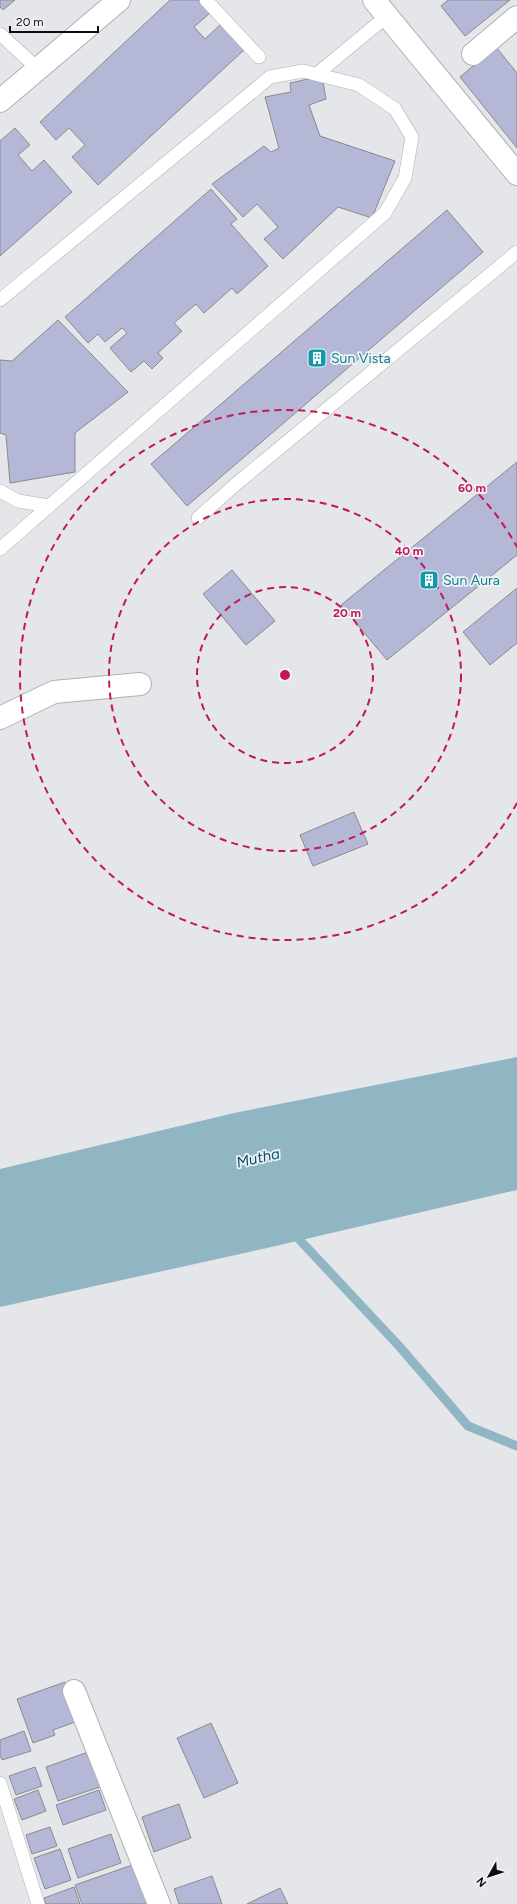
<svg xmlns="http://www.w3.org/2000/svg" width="517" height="1904" viewBox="0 0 517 1904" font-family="Figtree,sans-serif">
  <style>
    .water { fill: #91b6c3 }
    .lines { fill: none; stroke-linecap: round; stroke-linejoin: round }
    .stream { stroke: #91b6c3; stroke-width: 9 }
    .building { fill: #b4b7d6; stroke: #8b8b8e }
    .service-casing { stroke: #aeb1b3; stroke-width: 14 }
    .minor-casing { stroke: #aeb1b3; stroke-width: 24 }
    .service { stroke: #fff; stroke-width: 13 }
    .minor { stroke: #fff; stroke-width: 22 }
    .ring { fill: none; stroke: #c2185b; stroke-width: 2; stroke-dasharray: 7 5 }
    .labels { text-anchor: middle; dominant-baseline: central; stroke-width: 3.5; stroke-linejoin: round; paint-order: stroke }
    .culture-label { font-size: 14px; fill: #0d838f; stroke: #f1f3f6; text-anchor: start }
    .water-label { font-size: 15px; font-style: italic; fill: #004f63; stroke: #f1f3f6 }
    .centre { fill: #c2185b; stroke: #f1f3f6; stroke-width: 2 }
    .ring-label { font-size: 12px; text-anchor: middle; font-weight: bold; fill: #c2185b; stroke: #f1f3f6; stroke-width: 3.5; stroke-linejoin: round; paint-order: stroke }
  </style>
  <rect width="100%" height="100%" fill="#e4e6e9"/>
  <polygon class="water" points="517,1057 517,1190 267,1248 0,1307 0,1169 234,1113"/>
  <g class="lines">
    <polyline class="stream" points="291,1233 297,1237 399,1346 468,1426 517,1446"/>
  </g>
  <g class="building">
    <polygon points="0,0 15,0 3,10 0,7"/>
    <polygon points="170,0 198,0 210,13 194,27 205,39 220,25 244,50 98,185 72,157 85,145 69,128 56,140 40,122"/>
    <polygon points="448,0 510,0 465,36 441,6"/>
    <polygon points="496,47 517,73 517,148 460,77"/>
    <polygon points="322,76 326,99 309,105 320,136 395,161 372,218 338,207 283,259 264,239 278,227 257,204 243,217 212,184 264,146 271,152 279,148 265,97 291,92 290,83"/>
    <polygon points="15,128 30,145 18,155 32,171 44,160 72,192 0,256 0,141"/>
    <polygon points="211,189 237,219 231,224 268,266 237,294 232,288 204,313 196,304 174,323 182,331 158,353 163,358 152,369 144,361 131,372 110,348 127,333 122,328 105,342 98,334 88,343 65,317"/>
    <polygon points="447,210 483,252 187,506 151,464"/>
    <polygon points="58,320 128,392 75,433 75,472 10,483 6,435 0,433 0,360 12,361"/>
    <polygon points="517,462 517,555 387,660 341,605"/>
    <polygon points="232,570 275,621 246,645 203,594"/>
    <polygon points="517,588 517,643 490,665 463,632"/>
    <polygon points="354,812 368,844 313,866 300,835"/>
    <polygon points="65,1682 78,1721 53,1730 55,1735 33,1743 17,1699"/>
    <polygon points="211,1723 238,1783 204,1798 177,1738"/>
    <polygon points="24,1731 31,1751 2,1760 0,1755 0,1740"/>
    <polygon points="91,1751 103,1786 58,1801 46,1767"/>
    <polygon points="35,1767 42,1786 16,1795 9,1776"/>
    <polygon points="38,1790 46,1811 22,1820 14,1799"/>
    <polygon points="99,1790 106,1810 63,1825 56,1805"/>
    <polygon points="179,1804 191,1838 154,1852 142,1817"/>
    <polygon points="50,1827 57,1846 32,1854 26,1835"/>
    <polygon points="111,1834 121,1863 78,1878 68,1849"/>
    <polygon points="60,1849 71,1880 45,1889 34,1858"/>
    <polygon points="138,1863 151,1901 143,1904 82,1904 75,1885"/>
    <polygon points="212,1876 222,1904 179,1904 174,1889"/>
    <polygon points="74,1887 80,1904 46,1904 44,1898"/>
    <polygon points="280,1888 288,1904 247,1904"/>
  </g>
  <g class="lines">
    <defs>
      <g id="service">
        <polyline points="206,0 259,57"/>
        <polyline points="0,34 38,69"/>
        <polyline points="317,74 387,16"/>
        <polyline points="0,300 270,77 303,71 359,85 395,109 412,137 405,178 385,213 0,549"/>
        <polyline points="0,491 18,501 49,506"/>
        <polyline points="198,518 236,484 517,252"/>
        <polyline points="0,1783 38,1904"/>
      </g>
      <g id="minor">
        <polyline points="374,0 517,174"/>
        <polyline points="473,54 517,17"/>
        <polyline points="0,101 119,0"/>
        <polyline points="0,718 54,692 140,684"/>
        <polyline points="74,1691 159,1904"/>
      </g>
    </defs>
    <use href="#service" class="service-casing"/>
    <use href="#minor" class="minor-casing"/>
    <use href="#service" class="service"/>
    <use href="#minor" class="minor"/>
  </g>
  <g class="ring">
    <circle cx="285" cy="675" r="88"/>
    <circle cx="285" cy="675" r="176"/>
    <path d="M517 803A265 265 0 1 1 517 547"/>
  </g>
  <defs>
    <symbol id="building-square" viewBox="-11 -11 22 22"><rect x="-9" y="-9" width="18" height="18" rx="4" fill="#0f9aa8" stroke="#f1f3f6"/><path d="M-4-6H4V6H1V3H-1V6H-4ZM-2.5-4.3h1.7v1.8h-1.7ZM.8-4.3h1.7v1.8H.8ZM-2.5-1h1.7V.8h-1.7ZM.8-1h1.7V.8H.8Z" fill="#fff"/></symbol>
  </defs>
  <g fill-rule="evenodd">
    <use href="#building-square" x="306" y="347" width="22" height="22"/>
    <use href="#building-square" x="418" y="569" width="22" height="22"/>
  </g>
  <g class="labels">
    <g class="culture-label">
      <text x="331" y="358">Sun Vista</text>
      <text x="443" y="580">Sun Aura</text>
    </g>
    <g class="water-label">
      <text transform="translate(258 1158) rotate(-13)">Mutha</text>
    </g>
  </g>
  <circle cx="285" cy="675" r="6" class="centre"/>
  <g class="ring-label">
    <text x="472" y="492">60 m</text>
    <text x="409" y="555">40 m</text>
    <text x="347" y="617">20 m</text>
  </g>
  <g transform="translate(489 1876) rotate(231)" stroke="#f1f3f6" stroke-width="3" paint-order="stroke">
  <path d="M0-3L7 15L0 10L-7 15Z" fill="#0b0c0d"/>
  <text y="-6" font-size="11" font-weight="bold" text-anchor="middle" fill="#0b0c0d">N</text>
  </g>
  <path d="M10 26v6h88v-6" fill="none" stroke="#0b0c0d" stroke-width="2"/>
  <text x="16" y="26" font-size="12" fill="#0b0c0d" stroke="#f1f3f6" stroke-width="3" paint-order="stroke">20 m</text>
</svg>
